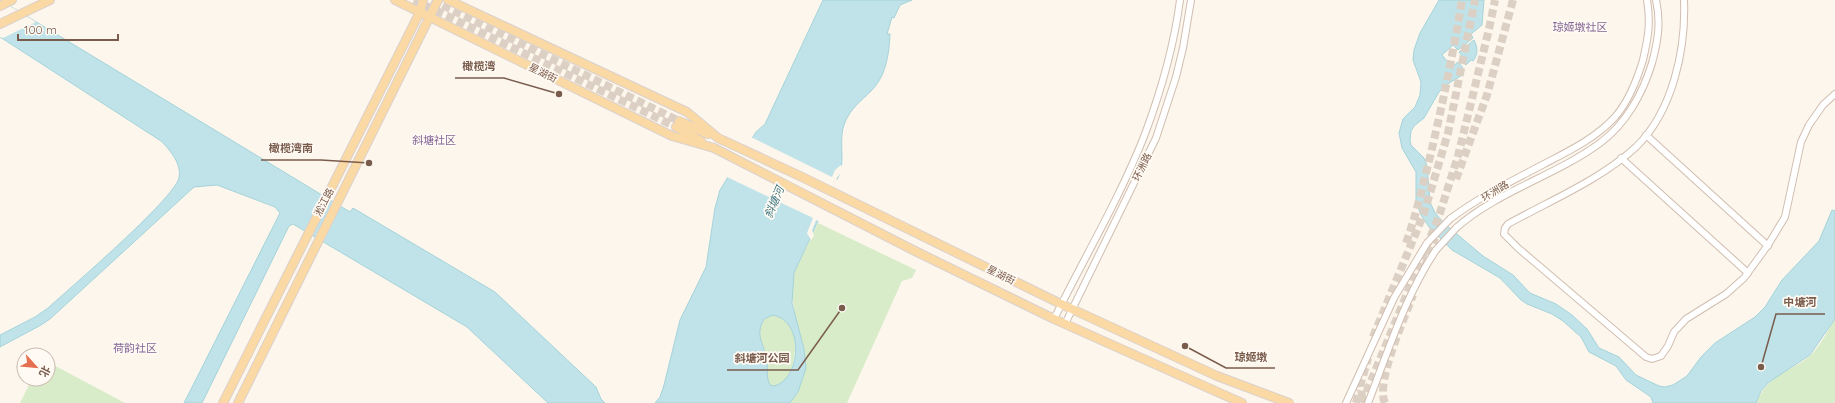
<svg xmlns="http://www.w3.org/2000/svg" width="1835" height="403" viewBox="0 0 1835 403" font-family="Quicksand,'Noto Sans SC',sans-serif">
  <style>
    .green { fill: #d8ecc9 }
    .water { fill: #bfe3e8; stroke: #a5d3da; fill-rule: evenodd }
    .pier { fill: #fdf6ec }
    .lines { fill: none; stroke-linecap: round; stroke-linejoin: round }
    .major-tunnel { stroke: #dcd0c4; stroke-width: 8; stroke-dasharray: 8 4; stroke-linecap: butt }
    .minor-casing { stroke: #d1beb0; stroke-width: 8 }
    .major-casing { stroke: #dad1cd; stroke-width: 10 }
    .minor { stroke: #fff; stroke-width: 6 }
    .major { stroke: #fbd9a5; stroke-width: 8 }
    .minor-bridge-casing { stroke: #d1beb0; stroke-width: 8; stroke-linecap: butt }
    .minor-bridge { stroke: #fff; stroke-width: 6 }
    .labels { text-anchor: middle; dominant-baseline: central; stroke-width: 3.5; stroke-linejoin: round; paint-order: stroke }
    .street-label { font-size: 10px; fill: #7a5c4d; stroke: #fffaf3 }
    .neighbourhood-label { font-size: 11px; fill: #846695; stroke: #fffaf3 }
    .water-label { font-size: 11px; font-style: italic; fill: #437c86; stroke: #fffaf3 }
    .leader { fill: none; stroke: #7a5c4d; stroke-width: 1.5 }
    .callout-dot { fill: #7a5c4d; stroke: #fffaf3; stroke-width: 1.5 }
    .callout-label { font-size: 11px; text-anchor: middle; font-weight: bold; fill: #7a5c4d; stroke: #fffaf3; stroke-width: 3.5; stroke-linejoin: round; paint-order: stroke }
  </style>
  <rect width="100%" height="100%" fill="#fdf6ec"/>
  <g class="green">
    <path d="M818 223 916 270 912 278 902 281 847 403H790C807 378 808 363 800 335L795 338C796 352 793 390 771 386L768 383C766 374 768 366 767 358 764 347 757 340 760 327 766 303 789 319 794 335L795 314 792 296 794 273Z"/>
    <path d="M1835 319V403H1756C1770 372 1788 374 1811 355 1821 345 1828 330 1835 319Z"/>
    <polygon points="48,362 125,403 20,403 32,379 48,379"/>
  </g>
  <g class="water">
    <path d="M0 0 350 212 353 208 495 292 596 387 601 399 605 403H548L467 327 293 224 289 226 202 403H184L280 213 275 207 217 185 194 187 50 319 41 325 0 347V335L35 317 48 308C70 288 173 200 179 178 182 164 170 150 161 141L0 37Z"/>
    <path d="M823 0H912L900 5 894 18 892 17 887 34H890C889 55 886 76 871 91 861 101 851 108 845 122 838 139 845 156 840 173L794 273 792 303 804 349 806 368 798 392 790 403H655L660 397 664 385 680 320 706 267 715 208 720 190 756 132 765 124ZM773 315C806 322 800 380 774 386L770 385C765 376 769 366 766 357 763 342 755 335 764 319Z"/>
    <polygon points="1439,0 1484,0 1482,25 1471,34 1473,38 1458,50 1453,45 1442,55 1452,67 1458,62 1463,68 1460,71 1464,74 1446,85 1439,92 1424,118 1414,126 1411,131 1410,140 1411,145 1424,158 1427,166 1430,202 1435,213 1446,225 1483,256 1513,275 1530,293 1556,304 1572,315 1587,329 1599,348 1619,357 1636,375 1659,386 1665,387 1673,385 1687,376 1701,357 1715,343 1755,317 1765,307 1782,280 1819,241 1832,210 1835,211 1835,319 1810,355 1769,382 1761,391 1756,403 1653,403 1651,397 1626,380 1616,366 1589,352 1581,337 1563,321 1552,314 1527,304 1521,300 1500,278 1452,250 1429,227 1421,215 1416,202 1416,172 1402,148 1399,133 1403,119 1415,107 1420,95 1421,82 1413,60 1414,50 1420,33"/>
    <path d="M1474 40C1478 47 1478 55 1473 61L1471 60 1466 65 1460 59 1463 57 1459 52Z"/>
  </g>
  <g class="pier">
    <polygon points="0,0 36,22 3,38 0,37"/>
    <polygon points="751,137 832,177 835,170 841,165 844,169 836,179 840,181 821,222 816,220 812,230 814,236 811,240 807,233 813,218 727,177 734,163"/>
  </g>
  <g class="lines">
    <g class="major-tunnel">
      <polyline points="414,0 676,127"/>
      <polyline points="432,0 679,121"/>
      <polyline points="1456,179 1487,95 1513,0"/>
      <path d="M1406 243C1416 216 1422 188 1429 161 1442 107 1453 54 1462 0"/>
      <polyline points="1425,266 1435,238"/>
      <polyline points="1373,337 1424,213 1448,133 1475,0"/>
      <polyline points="1362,399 1361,383 1368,358"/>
      <polyline points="1356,403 1359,390"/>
      <polyline points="1362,403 1439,216 1458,156 1489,29 1495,0"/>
      <path d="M1385 403C1375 383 1405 317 1413 295"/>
    </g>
    <defs>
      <g id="minor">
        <path d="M1684 0C1686 49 1673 111 1636 147 1600 180 1551 200 1508 224L1505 228 1504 234 1518 248 1646 357 1652 359 1661 356 1668 346 1674 332 1686 319 1726 294 1744 278 1768 245 1785 217 1801 142 1809 125 1823 105 1835 94"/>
        <polyline points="1646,135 1768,246"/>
        <polyline points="1621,158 1748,273"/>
        <path d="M1450 219C1479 197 1512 181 1544 164 1569 151 1596 138 1615 117 1629 101 1637 80 1643 60 1648 38 1651 23 1647 0"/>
        <path d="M1456 228C1498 191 1555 176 1600 143 1626 124 1643 93 1652 63 1658 41 1661 22 1656 0"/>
        <path d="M1054 319C1084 258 1120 198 1145 134 1161 91 1174 46 1180 0"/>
        <polyline points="1065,324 1156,138 1176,77 1183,48 1191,0"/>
        <polyline points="1346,403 1394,298 1427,243"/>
        <path d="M1368 403C1388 352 1405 296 1436 250"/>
      </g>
      <g id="major">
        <polyline points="395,0 672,136 714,148 915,251 1054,319 1242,403"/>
        <polyline points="448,0 687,112 718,138 802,177 1061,304 1217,376 1289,403"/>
        <polyline points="0,6 12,0"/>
        <polyline points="0,24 50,0"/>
        <polyline points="679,121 708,134"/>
        <polyline points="676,127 701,141"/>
        <polyline points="223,403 420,12 423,0"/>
        <polyline points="238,403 438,0"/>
      </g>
    </defs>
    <use href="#minor" class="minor-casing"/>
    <use href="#major" class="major-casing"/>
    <use href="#minor" class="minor"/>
    <use href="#major" class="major"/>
    <defs>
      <g id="minor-bridge">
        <polyline points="1427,243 1450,219"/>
        <polyline points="1436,250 1456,228"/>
      </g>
    </defs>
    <use href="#minor-bridge" class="minor-bridge-casing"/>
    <use href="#minor-bridge" class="minor-bridge"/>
  </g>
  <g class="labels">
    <g class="street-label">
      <text transform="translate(543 73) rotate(26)">星湖街</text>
      <text transform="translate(1142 167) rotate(-64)">环洲路</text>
      <text transform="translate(1495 191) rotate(-31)">环洲路</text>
      <text transform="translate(324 202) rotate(-63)">淞江路</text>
      <text transform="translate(1001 275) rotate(26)">星湖街</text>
    </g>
    <g class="neighbourhood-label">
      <text x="1580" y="27">琼姬墩社区</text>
      <text x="434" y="140">斜塘社区</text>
      <text x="135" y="348">荷韵社区</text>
    </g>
    <g class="water-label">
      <text transform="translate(774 202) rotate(-67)">斜塘河</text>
    </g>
  </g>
  <path class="leader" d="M559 94L504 78H455M369 163L321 160H261M1761 367L1776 314H1825M1185 346L1226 368H1275M842 308L798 370H727"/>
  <g class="callout-dot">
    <circle cx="559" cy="94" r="4"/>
    <circle cx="369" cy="163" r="4"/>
    <circle cx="1761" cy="367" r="4"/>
    <circle cx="1185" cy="346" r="4"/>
    <circle cx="842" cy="308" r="4"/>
  </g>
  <g class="callout-label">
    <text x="479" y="70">橄榄湾</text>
    <text x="291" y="152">橄榄湾南</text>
    <text x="1800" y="306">中塘河</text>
    <text x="1251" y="361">琼姬墩</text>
    <text x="762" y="362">斜塘河公园</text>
  </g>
  <g transform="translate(36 367) rotate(117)"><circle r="19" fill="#fffaf3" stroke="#cabbb1"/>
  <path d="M0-3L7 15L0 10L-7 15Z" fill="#e76f51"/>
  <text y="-6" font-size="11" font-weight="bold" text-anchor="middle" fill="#7a5c4d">北</text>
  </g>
  <path d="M18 34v6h100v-6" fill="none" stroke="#7a5c4d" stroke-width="2"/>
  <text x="24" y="34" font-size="12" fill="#7a5c4d" stroke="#fffaf3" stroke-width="3" paint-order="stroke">100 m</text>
</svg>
